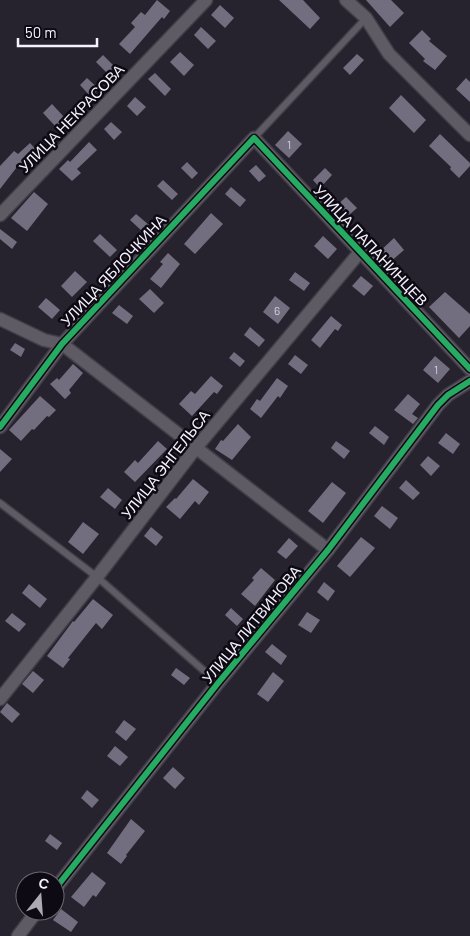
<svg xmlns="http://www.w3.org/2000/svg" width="470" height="936" viewBox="0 0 470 936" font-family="Barlow,sans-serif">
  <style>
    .building { fill: #736e7f }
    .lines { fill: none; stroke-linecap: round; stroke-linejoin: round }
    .service-casing { stroke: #413e47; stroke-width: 9 }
    .minor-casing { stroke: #413e47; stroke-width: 15 }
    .service { stroke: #5e5b65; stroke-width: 6 }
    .minor { stroke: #5e5b65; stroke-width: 12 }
    .cycleway-casing { stroke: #0d0a13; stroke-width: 9 }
    .cycleway { stroke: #26ab63; stroke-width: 6 }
    .labels { text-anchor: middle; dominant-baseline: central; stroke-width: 5; stroke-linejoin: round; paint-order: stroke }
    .number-label { font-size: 12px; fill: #d4d1de }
    .street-label { font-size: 15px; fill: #f5f2fd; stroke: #0d0a13 }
  </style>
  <rect width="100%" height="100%" fill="#26232e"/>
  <g class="building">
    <polygon points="157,0 170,11 164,19 162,17 130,54 119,44 135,27 131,23 141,12 145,15"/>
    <polygon points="279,0 303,0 320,18 310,29"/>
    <polygon points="366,0 391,0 404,13 390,27"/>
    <polygon points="220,5 234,18 225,28 211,15"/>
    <polygon points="201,27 216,41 208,49 194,35"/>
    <polygon points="422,30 431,39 429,41 447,56 435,70 423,61 425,59 409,43"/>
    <polygon points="180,52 194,65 184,76 170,62"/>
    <polygon points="357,54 364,60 350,75 343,68"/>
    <polygon points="103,55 118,70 111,77 96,62"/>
    <polygon points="155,73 171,89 165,96 148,79"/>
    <polygon points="87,78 99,89 91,97 80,85"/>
    <polygon points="466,78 470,82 470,102 456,89"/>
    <polygon points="401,95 426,120 414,133 389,108"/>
    <polygon points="135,97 146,107 137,116 127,106"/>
    <polygon points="52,104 65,118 56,127 43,113"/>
    <polygon points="111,122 122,132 114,140 104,129"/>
    <polygon points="288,131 302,144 289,158 275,145"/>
    <polygon points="440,134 470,163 470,166 459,178 450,169 451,167 429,146"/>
    <polygon points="89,142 97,150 77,169 81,173 72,181 59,169 68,160 70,162"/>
    <polygon points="30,143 39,153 33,159 31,157 20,169 17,167 0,189 0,166 14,151 18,154"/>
    <polygon points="187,162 198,173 192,179 181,168"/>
    <polygon points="256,165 266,176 259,182 249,171"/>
    <polygon points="325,168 332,175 320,188 313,180"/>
    <polygon points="163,180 178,194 172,200 157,186"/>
    <polygon points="231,187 246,200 240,207 225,194"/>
    <polygon points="34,192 48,204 27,231 11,218"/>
    <polygon points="346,197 357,208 348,216 337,205"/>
    <polygon points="211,213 223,224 195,254 184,244"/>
    <polygon points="136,214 149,225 143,232 130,220"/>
    <polygon points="0,229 17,242 12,249 0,239"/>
    <polygon points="100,234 117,250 110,257 93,241"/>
    <polygon points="323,236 337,249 328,259 314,246"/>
    <polygon points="394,238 404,250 389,263 379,252"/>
    <polygon points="168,253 180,264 161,288 150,279 163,264 160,262"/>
    <polygon points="75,271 87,282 72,297 61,286"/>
    <polygon points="295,272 310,283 304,291 289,280"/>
    <polygon points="361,276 373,286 364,296 352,286"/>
    <polygon points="150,289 164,303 154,313 139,299"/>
    <polygon points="445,292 470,314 470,326 459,338 429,307"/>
    <polygon points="275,296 290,308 278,324 263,312"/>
    <polygon points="46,298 60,310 52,319 38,307"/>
    <polygon points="119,305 133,316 127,324 112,313"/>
    <polygon points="331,316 342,325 338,331 335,329 320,348 311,340"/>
    <polygon points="250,327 265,340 259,347 244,335"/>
    <polygon points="15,343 25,349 21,357 10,350"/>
    <polygon points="234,352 245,361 240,367 229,358"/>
    <polygon points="295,355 308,365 301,374 288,364"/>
    <polygon points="435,356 450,369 438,383 423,370"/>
    <polygon points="73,364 83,373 69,390 71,393 65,399 50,384 57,378 59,380"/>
    <polygon points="211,376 223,386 217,394 214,392 192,416 179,404 191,391 195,394"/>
    <polygon points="277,378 288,386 280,398 278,396 261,418 250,409 257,399 260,401"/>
    <polygon points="408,394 420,404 412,414 418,418 413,424 394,410"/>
    <polygon points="40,396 56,410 49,417 47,416 34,430 32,429 21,441 9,430"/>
    <polygon points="238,424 251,437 232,460 215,449 221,440 223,441"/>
    <polygon points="375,426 389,437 384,445 369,433"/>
    <polygon points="446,433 460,444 453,454 438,443"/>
    <polygon points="158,441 167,449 135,482 124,472 135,460 138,463"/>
    <polygon points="336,441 350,451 344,459 331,448"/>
    <polygon points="0,449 12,459 0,472"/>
    <polygon points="428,456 440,466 431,476 420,465"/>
    <polygon points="193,479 209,492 199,505 195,501 180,519 166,507 175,498 176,499"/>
    <polygon points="406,480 420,493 413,500 399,488"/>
    <polygon points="332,482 346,493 323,523 308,511"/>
    <polygon points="108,488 122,500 115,509 100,497"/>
    <polygon points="382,506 398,518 390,529 374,516"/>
    <polygon points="83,522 99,534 83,554 68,542"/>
    <polygon points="151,527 163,537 156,546 144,536"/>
    <polygon points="361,537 375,548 350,577 337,566"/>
    <polygon points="289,538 298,546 286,559 277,552"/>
    <polygon points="261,568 275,580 255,606 241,594 254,580 252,578"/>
    <polygon points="324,582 335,591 328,601 317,592"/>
    <polygon points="29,584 47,599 40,608 22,593"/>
    <polygon points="93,599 113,615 102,629 96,623 68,658 70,659 63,668 47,656 73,621 74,622"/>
    <polygon points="231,608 243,619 237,626 225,615"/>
    <polygon points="307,612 320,620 311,633 298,625"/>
    <polygon points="12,613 26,624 19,632 5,621"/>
    <polygon points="272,644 287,656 281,665 265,652"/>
    <polygon points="176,668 190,678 184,685 171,675"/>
    <polygon points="33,671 44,680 33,693 22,684"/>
    <polygon points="273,672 284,681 268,702 257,694"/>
    <polygon points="7,703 20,714 12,723 0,712"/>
    <polygon points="124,720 136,729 126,741 115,732"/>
    <polygon points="115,746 128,757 120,766 107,756"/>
    <polygon points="173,767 185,778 175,789 163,778"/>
    <polygon points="87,790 99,800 92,808 81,798"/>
    <polygon points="131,819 145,831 126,855 127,856 121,864 107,853"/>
    <polygon points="50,834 62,843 57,850 45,841"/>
    <polygon points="92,872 106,883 96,897 93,895 84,907 71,897"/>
    <polygon points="61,909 78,922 71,932 53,920"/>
  </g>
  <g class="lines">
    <defs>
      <g id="service">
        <polyline points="254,138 366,18"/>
        <polyline points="0,503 97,577 218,683"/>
      </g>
      <g id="minor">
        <polyline points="346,0 366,18 389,54 470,135"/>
        <polyline points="0,215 206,0"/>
        <polyline points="0,319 44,340 62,344 328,550"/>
        <polyline points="0,427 62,344 254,138 470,369"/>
        <polyline points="0,699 97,577 195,449 360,252"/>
        <polyline points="55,889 218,683 328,550 438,405 448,395 470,381"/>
        <polyline points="18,936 37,911"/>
      </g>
    </defs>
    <use href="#service" class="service-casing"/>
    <use href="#minor" class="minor-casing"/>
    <use href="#service" class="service"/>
    <use href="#minor" class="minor"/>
    <defs>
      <g id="cycleway">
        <polyline points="0,427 62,344 254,138 470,369"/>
        <polyline points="55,889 218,683 328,550 438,405 448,395 470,381"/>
      </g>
    </defs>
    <use href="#cycleway" class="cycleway-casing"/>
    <use href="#cycleway" class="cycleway"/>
  </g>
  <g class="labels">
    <g class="number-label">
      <text x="289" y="144">1</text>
      <text x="277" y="310">6</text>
      <text x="436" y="369">1</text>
    </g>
    <g class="street-label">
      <text transform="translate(71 118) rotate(-46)">УЛИЦА НЕКРАСОВА</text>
      <text transform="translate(371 245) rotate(47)">УЛИЦА ПАПАНИНЦЕВ</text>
      <text transform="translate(113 270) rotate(-47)">УЛИЦА ЯБЛОЧКИНА</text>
      <text transform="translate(165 464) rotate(-52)">УЛИЦА ЭНГЕЛЬСА</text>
      <text transform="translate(251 624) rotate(-51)">УЛИЦА ЛИТВИНОВА</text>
    </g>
  </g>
  <g transform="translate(40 896) rotate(17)"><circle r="24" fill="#0d0a13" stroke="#6a6771"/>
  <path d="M0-4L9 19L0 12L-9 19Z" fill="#adaab5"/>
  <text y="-8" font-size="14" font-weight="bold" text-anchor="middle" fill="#f5f2fd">С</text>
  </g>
  <path d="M18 38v8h79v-8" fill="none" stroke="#f5f2fd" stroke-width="2.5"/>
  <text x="25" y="38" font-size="15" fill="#f5f2fd" stroke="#0d0a13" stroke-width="4" paint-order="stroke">50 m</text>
</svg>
